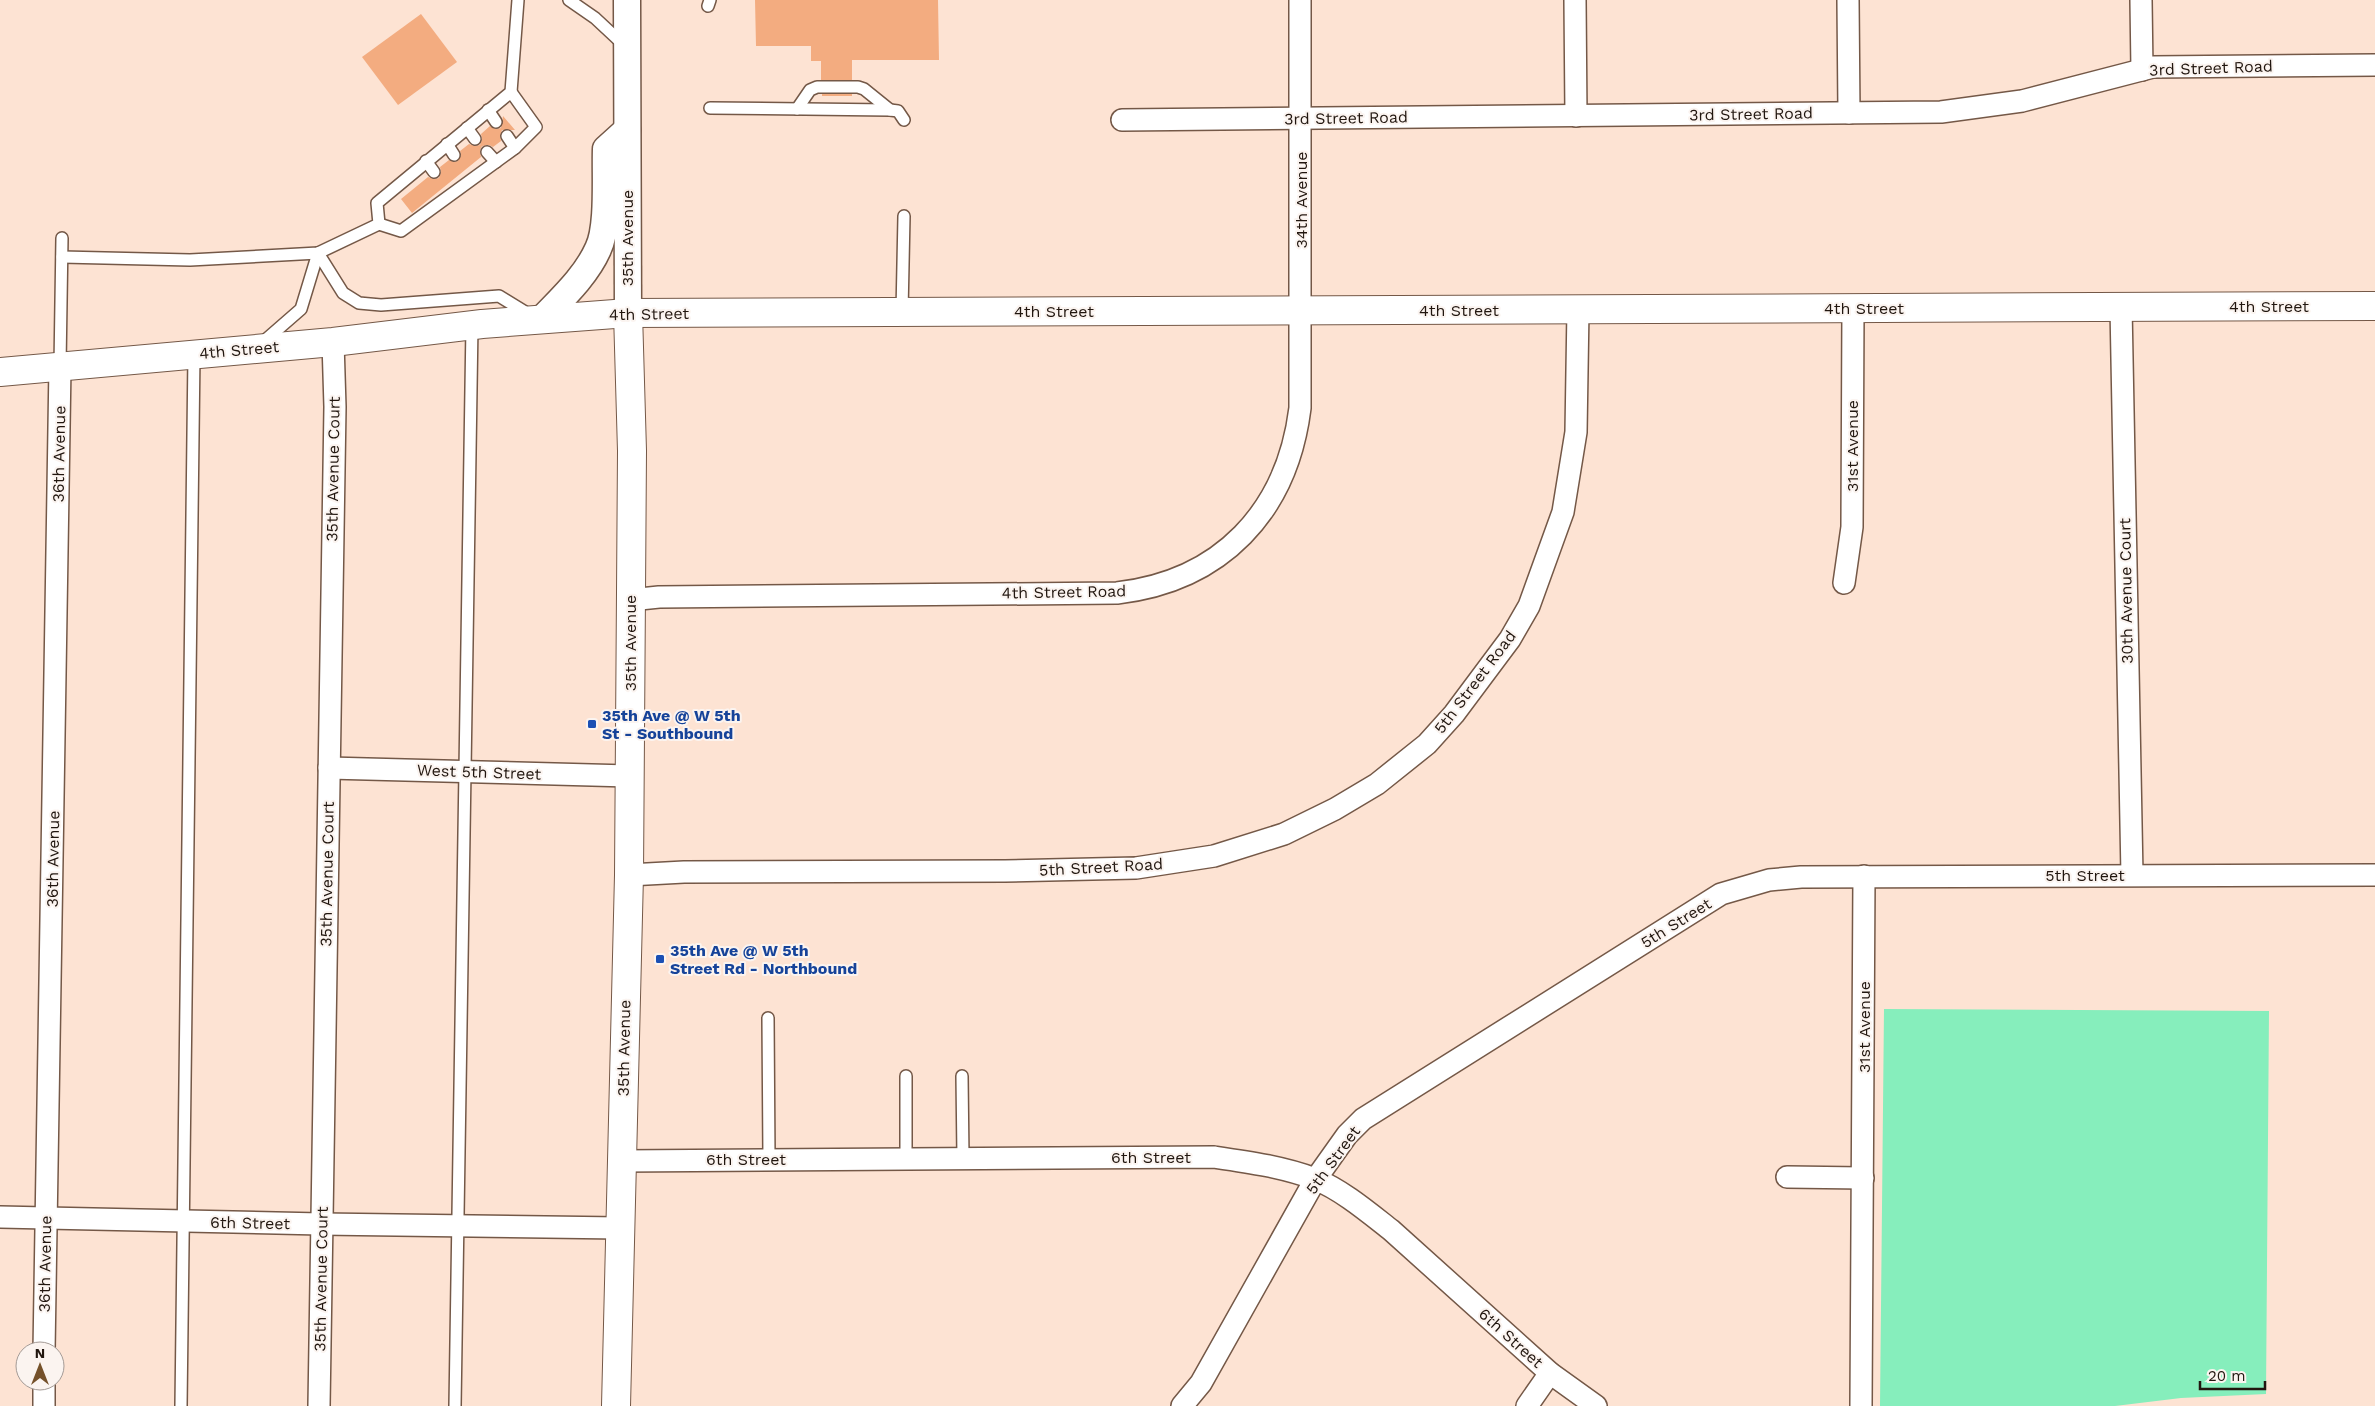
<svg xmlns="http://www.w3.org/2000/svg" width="2375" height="1406" viewBox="0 0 2375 1406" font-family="'Work Sans',sans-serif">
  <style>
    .green { fill: #86eebc }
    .building { fill: #f3ac80 }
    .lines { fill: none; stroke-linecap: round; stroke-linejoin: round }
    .service-casing { stroke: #745847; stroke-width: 14 }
    .minor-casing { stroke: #745847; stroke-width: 24 }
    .tertiary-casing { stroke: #745847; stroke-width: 29 }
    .secondary-casing { stroke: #745847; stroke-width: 30 }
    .service { stroke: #fff; stroke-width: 11 }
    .minor { stroke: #fff; stroke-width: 21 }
    .tertiary { stroke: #fff; stroke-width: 26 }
    .secondary { stroke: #fff; stroke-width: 28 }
    .transit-dot { fill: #1a4fb4; stroke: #fbf4f0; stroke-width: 2 }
    .labels { text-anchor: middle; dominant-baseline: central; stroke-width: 4; stroke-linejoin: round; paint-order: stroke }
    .street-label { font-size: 16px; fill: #21160f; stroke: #fbf4f0 }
    .transit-label { font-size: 16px; font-weight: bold; fill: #164399; stroke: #fbf4f0; text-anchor: start }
  </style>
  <rect width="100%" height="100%" fill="#fde3d3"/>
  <polygon class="green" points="1884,1009 2269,1011 2266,1394 2181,1398 2115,1406 1880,1406"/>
  <g class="building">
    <polygon points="755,0 938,0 939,60 852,60 852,80 821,80 821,61 811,61 811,46 756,46"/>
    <polygon points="421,14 457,62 398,105 362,57"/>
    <rect x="822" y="94" width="30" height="2"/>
    <polygon points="503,116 515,130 502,130 500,136 501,141 493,147 489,145 482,146 480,150 481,157 412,213 401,199 428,177 434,179 439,178 441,172 440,167 449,160 454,162 458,161 461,155 460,151 469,144 475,146 480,145 482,139 481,134 490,126 496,129 501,128"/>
  </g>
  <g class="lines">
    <defs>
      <g id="service">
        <polyline points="569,0 595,18 625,46"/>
        <polyline points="708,6 710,0"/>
        <polyline points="710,108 890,110 898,111 904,120"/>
        <polyline points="797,109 810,90 817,87 858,87 864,89 890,110"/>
        <polyline points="488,110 496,122"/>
        <polyline points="467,128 475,139"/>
        <polyline points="507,136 515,148"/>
        <polyline points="447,144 454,155"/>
        <polyline points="487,152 496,162"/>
        <polyline points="426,161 434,172"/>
        <polyline points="379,224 401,231 515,148 536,127 511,92"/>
        <polyline points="318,253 343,293 359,303 381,305 499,296 530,315"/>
        <polyline points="62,257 190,260 318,253 379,224 377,203 511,92 518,0"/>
        <polyline points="902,312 904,216"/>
        <polyline points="262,343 301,309 318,253"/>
        <polyline points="60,366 62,238"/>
        <polyline points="768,1018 769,1159"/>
        <polyline points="906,1076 906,1158"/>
        <polyline points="962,1076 963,1158"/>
        <polyline points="181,1406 194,354"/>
        <polyline points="455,1406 472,325"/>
      </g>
      <g id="minor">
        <polyline points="1575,0 1576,116"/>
        <polyline points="1848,0 1849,113"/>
        <polyline points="2141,0 2142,70"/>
        <polyline points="1122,120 1941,112 2022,101 2153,67 2375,65"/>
        <polyline points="2121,307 2132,875"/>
        <polyline points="1844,583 1852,527 1853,308"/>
        <path d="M630 600 659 597 1117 593C1221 581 1287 512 1300 408V0"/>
        <polyline points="329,768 629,776"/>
        <polyline points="629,875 684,872 1005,871 1136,868 1214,856 1284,834 1335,809 1377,784 1427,744 1454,714 1510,639 1529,606 1563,512 1576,432 1578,309"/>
        <path d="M622 1161 1214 1157C1248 1162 1283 1167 1315 1179 1342 1190 1368 1212 1391 1230L1550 1373 1596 1406"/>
        <polyline points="1787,1177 1863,1178"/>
        <polyline points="0,1217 321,1224 620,1228"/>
        <polyline points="44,1351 60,366"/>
        <polyline points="44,1406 44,1381"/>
        <polyline points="319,1406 335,407 333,342"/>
        <polyline points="1182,1406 1201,1383 1315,1180 1347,1135 1363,1119 1721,894 1769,880 1801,877 2375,875"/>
        <polyline points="1527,1406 1550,1373"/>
        <polyline points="1861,1406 1864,876"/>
      </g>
      <g id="tertiary">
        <polyline points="627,0 628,313"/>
        <path d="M542 319C562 298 586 276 598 249 609 227 605 175 606 149L627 130"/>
      </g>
      <g id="secondary">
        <polyline points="0,372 333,342 482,324 628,313 2375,306"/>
        <polyline points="616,1406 629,875 632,451 628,313"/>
      </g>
    </defs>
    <use href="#service" class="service-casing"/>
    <use href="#minor" class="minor-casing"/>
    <use href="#tertiary" class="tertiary-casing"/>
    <use href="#secondary" class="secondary-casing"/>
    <use href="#service" class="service"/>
    <use href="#minor" class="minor"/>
    <use href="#tertiary" class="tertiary"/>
    <use href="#secondary" class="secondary"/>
  </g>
  <g class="transit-dot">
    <rect x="587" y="719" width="10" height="10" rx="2.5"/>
    <rect x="655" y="954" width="10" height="10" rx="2.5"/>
  </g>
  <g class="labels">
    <g class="street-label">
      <text transform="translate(2211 68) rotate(-2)">3rd Street Road</text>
      <text transform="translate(1751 114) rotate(-1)">3rd Street Road</text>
      <text transform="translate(1346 118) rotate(-1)">3rd Street Road</text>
      <text transform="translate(1301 200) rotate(-90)">34th Avenue</text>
      <text transform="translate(627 238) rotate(-90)">35th Avenue</text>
      <text x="2269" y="306">4th Street</text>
      <text x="1864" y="308">4th Street</text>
      <text x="1459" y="310">4th Street</text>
      <text x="1054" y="311">4th Street</text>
      <text transform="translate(649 314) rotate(-1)">4th Street</text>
      <text transform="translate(239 350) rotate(-5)">4th Street</text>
      <text transform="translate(1852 446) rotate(-90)">31st Avenue</text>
      <text transform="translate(59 454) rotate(-89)">36th Avenue</text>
      <text transform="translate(333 469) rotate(-89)">35th Avenue Court</text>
      <text transform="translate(2126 591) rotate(-91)">30th Avenue Court</text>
      <text transform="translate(1064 592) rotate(-1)">4th Street Road</text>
      <text transform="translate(630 643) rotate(-90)">35th Avenue</text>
      <text transform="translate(1475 682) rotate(-53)">5th Street Road</text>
      <text transform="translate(479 772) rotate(2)">West 5th Street</text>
      <text transform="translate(53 859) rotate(-89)">36th Avenue</text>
      <text transform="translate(1101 867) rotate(-3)">5th Street Road</text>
      <text transform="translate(327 874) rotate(-89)">35th Avenue Court</text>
      <text x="2085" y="875">5th Street</text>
      <text transform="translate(1676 923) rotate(-32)">5th Street</text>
      <text transform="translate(1864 1027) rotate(-90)">31st Avenue</text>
      <text transform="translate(624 1048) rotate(-89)">35th Avenue</text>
      <text x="1151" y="1157">6th Street</text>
      <text x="746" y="1159">6th Street</text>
      <text transform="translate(1333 1160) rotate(-54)">5th Street</text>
      <text transform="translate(250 1223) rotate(1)">6th Street</text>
      <text transform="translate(45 1264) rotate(-89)">36th Avenue</text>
      <text transform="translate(321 1279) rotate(-89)">35th Avenue Court</text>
      <text transform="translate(1511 1338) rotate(42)">6th Street</text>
    </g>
    <g class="transit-label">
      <text x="602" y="715">35th Ave @ W 5th<tspan x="602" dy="18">St - Southbound</tspan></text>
      <text x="670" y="950">35th Ave @ W 5th<tspan x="670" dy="18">Street Rd - Northbound</tspan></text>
    </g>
  </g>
  <g transform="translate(40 1366)"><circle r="24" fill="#fbf4f0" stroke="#a49b96"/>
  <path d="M0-4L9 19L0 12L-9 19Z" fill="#75512a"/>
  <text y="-8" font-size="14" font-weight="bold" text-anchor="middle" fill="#21160f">N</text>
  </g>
  <path d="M2200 1381v8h65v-8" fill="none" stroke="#21160f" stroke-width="2.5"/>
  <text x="2208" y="1381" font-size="15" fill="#21160f" stroke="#fbf4f0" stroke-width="4" paint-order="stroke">20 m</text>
</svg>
